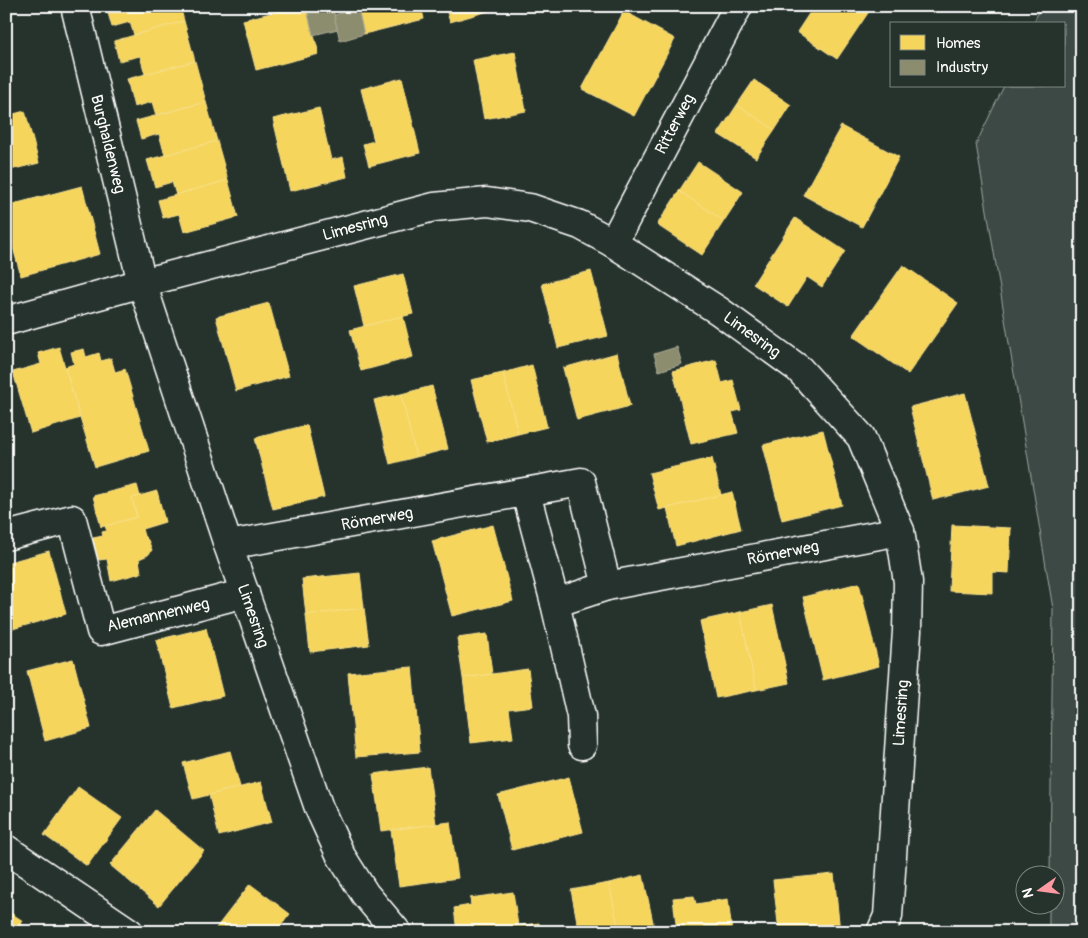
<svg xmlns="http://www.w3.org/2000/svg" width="1088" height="938" viewBox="0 0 1088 938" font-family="Pangolin,sans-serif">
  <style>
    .green { fill: #3e4944; stroke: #9ea4a2 }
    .homes { fill: #f6d55c; stroke: #f9e28d }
    .industry { fill: #8c8c6e; stroke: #aeae9a }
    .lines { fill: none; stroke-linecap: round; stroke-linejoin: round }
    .minor-casing { stroke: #fff; stroke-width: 31 }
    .minor { stroke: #26332d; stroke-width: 28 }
    .labels { text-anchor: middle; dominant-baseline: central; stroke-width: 5; stroke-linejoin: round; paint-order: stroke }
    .street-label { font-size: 16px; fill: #fff; stroke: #26332d }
  </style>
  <rect width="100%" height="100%" fill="#26332d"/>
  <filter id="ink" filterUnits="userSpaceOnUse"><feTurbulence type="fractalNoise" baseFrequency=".02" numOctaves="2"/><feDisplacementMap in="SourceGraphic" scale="10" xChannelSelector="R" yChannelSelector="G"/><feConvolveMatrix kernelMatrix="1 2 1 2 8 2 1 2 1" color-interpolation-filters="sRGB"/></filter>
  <g filter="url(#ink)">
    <polygon class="green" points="1041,6 1082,6 1082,932 1049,932 1049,906 1056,906 1056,876 1050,875 1053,609 976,144 1004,86 1064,86 1064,24 1033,24"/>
    <g class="homes">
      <polygon points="106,6 180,6 184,21 134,35 130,22 112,27"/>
      <polygon points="298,6 306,6 319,54 256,70 243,20"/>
      <polygon points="357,6 421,6 424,19 364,34"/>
      <polygon points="445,6 506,6 450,22"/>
      <polygon points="814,6 870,6 872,7 837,59 797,32"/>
      <polygon points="624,11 675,39 634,116 582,89"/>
      <polygon points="184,21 195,61 145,74 140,56 119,61 114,41"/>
      <polygon points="515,52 526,111 484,119 473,60"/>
      <polygon points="195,61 206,102 156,115 152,102 134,107 127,79"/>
      <polygon points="402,78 420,153 369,166 363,144 374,141 361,89"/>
      <polygon points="754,80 791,105 775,130 737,105"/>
      <polygon points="206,102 217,141 165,155 159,134 141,139 136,121"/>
      <polygon points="737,105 775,130 756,158 718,134"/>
      <polygon points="319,108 331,160 343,157 347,177 290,191 273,119"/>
      <polygon points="25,111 39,163 6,171 6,116"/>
      <polygon points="841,126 899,157 862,227 803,195"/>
      <polygon points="217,141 228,180 176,195 172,182 155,187 147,160"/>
      <polygon points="698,162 743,192 724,221 679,191"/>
      <polygon points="228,180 238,217 184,232 179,214 163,218 158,200"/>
      <polygon points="82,186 100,254 21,276 6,223 6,206"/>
      <polygon points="679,191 724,221 702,255 657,225"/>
      <polygon points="795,218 845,251 822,287 807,277 788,307 753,284"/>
      <polygon points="903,265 958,303 908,374 853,336"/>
      <polygon points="591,271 608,336 558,348 542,284"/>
      <polygon points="403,274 413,314 364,326 354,286"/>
      <polygon points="269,303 289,376 236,391 216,317"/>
      <polygon points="403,316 413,357 361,371 350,330"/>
      <polygon points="59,347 80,418 31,433 13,372 41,364 38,353"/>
      <polygon points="84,349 86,357 99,353 101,361 111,358 115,372 125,369 149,451 95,467 65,367 74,364 71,352"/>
      <polygon points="617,353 630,406 577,420 563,368"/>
      <polygon points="716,360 722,383 733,380 741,410 732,412 738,433 691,444 673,371"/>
      <polygon points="532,365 547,427 518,434 503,373"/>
      <polygon points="503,373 518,434 487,442 471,380"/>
      <polygon points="432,386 448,449 416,457 401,394"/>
      <polygon points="965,393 989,486 933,500 910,407"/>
      <polygon points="401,394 416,457 390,464 374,400"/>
      <polygon points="307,425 324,497 273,509 255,438"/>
      <polygon points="823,430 842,505 782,520 763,445"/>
      <polygon points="712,458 721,495 659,510 649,473"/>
      <polygon points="137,485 140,496 132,498 137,517 101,527 93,496"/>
      <polygon points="157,491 165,522 142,529 144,536 148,540 152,550 148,555 139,559 141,573 111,581 107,559 99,560 93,538 103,536 102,532 107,531 105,526 137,517 132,498"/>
      <polygon points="732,492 741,529 676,546 667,508"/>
      <polygon points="493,525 513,601 452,616 432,541"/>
      <polygon points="952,525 1011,528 1009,573 993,572 993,593 949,591"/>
      <polygon points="49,551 66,614 9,630 6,621 6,563"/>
      <polygon points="360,573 364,608 306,615 302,579"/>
      <polygon points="859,583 879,666 823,680 803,597"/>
      <polygon points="772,605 789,683 756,690 740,612"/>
      <polygon points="364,608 369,645 310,652 306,615"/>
      <polygon points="740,612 756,690 716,698 700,621"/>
      <polygon points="206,628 223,696 173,708 156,640"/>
      <polygon points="487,634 492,674 463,678 457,638"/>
      <polygon points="73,659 91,728 45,741 27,671"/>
      <polygon points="412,667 420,752 356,757 348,673"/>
      <polygon points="528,669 533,706 509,709 513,738 471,743 463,678"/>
      <polygon points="230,751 240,787 193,799 183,763"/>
      <polygon points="428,767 436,824 381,831 373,774"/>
      <polygon points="569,777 583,832 512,850 498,795"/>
      <polygon points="261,782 272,822 219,836 209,795"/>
      <polygon points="78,787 122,818 87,866 44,835"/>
      <polygon points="155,810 204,851 159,906 110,865"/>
      <polygon points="450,822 458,878 399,886 391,830"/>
      <polygon points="834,874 840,932 779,932 773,880"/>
      <polygon points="643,875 655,932 619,932 609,883"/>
      <polygon points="609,883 619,932 579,932 571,890"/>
      <polygon points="250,884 290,914 276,932 213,932"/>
      <polygon points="513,892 518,926 481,932 457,932 454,908 471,905 470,898"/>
      <polygon points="694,896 696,904 728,899 732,932 677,932 673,898"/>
      <polygon points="6,910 23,921 15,932 6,932"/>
      <polygon points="539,923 540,932 481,932 518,926"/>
    </g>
    <g class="industry">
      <polygon points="306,6 332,6 338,29 313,35"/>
      <polygon points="358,8 364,34 340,41 334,15"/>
      <polygon points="677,347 682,364 659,371 654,354"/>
    </g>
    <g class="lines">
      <defs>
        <g id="minor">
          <polyline points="75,6 142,283 228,545 319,808 341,856 365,894 397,932"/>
          <polyline points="613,243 738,6"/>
          <polyline points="6,321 142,283 434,207 487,202 530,208 580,225 613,243 719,311 799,369 861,437 900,531 908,582 907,631 888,916 881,932"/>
          <polyline points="6,536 72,519 101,631 245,593"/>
          <polyline points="228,545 581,482 607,586 555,603 526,493"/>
          <polyline points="607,586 900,531"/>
          <polyline points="555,603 581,716 582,745"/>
          <polyline points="6,849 129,932"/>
        </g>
      </defs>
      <use href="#minor" class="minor-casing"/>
      <use href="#minor" class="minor"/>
    </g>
  </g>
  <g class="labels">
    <g class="street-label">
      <text transform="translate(675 124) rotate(-62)">Ritterweg</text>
      <text transform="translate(108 144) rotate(76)">Burghaldenweg</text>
      <text transform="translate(355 227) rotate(-15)">Limesring</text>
      <text transform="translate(752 335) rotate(36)">Limesring</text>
      <text transform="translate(377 519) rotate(-10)">Römerweg</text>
      <text transform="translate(783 553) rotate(-11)">Römerweg</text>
      <text transform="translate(158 615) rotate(-13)">Alemannenweg</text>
      <text transform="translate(253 616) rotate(71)">Limesring</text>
      <text transform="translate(901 713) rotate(-86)">Limesring</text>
    </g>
  </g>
  <rect width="1088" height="938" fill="none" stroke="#26332d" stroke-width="25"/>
  <rect x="12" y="12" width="1063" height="913" fill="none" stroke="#fff" stroke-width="2" filter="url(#ink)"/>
  <rect x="890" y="22" width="175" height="65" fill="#26332d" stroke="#7d8581"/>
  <rect x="900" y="35" width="25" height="15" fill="#f6d55c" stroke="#7d8581"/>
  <text x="936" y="48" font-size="15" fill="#ffffff">Homes</text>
  <rect x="900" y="60" width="25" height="15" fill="#8c8c6e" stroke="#7d8581"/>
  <text x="936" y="72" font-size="15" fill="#ffffff">Industry</text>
  <g transform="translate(1040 890) rotate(256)"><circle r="24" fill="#26332d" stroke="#7d8581"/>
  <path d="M0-4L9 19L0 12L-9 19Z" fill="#ff9aa2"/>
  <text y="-8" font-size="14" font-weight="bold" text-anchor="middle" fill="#ffffff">N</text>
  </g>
</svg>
